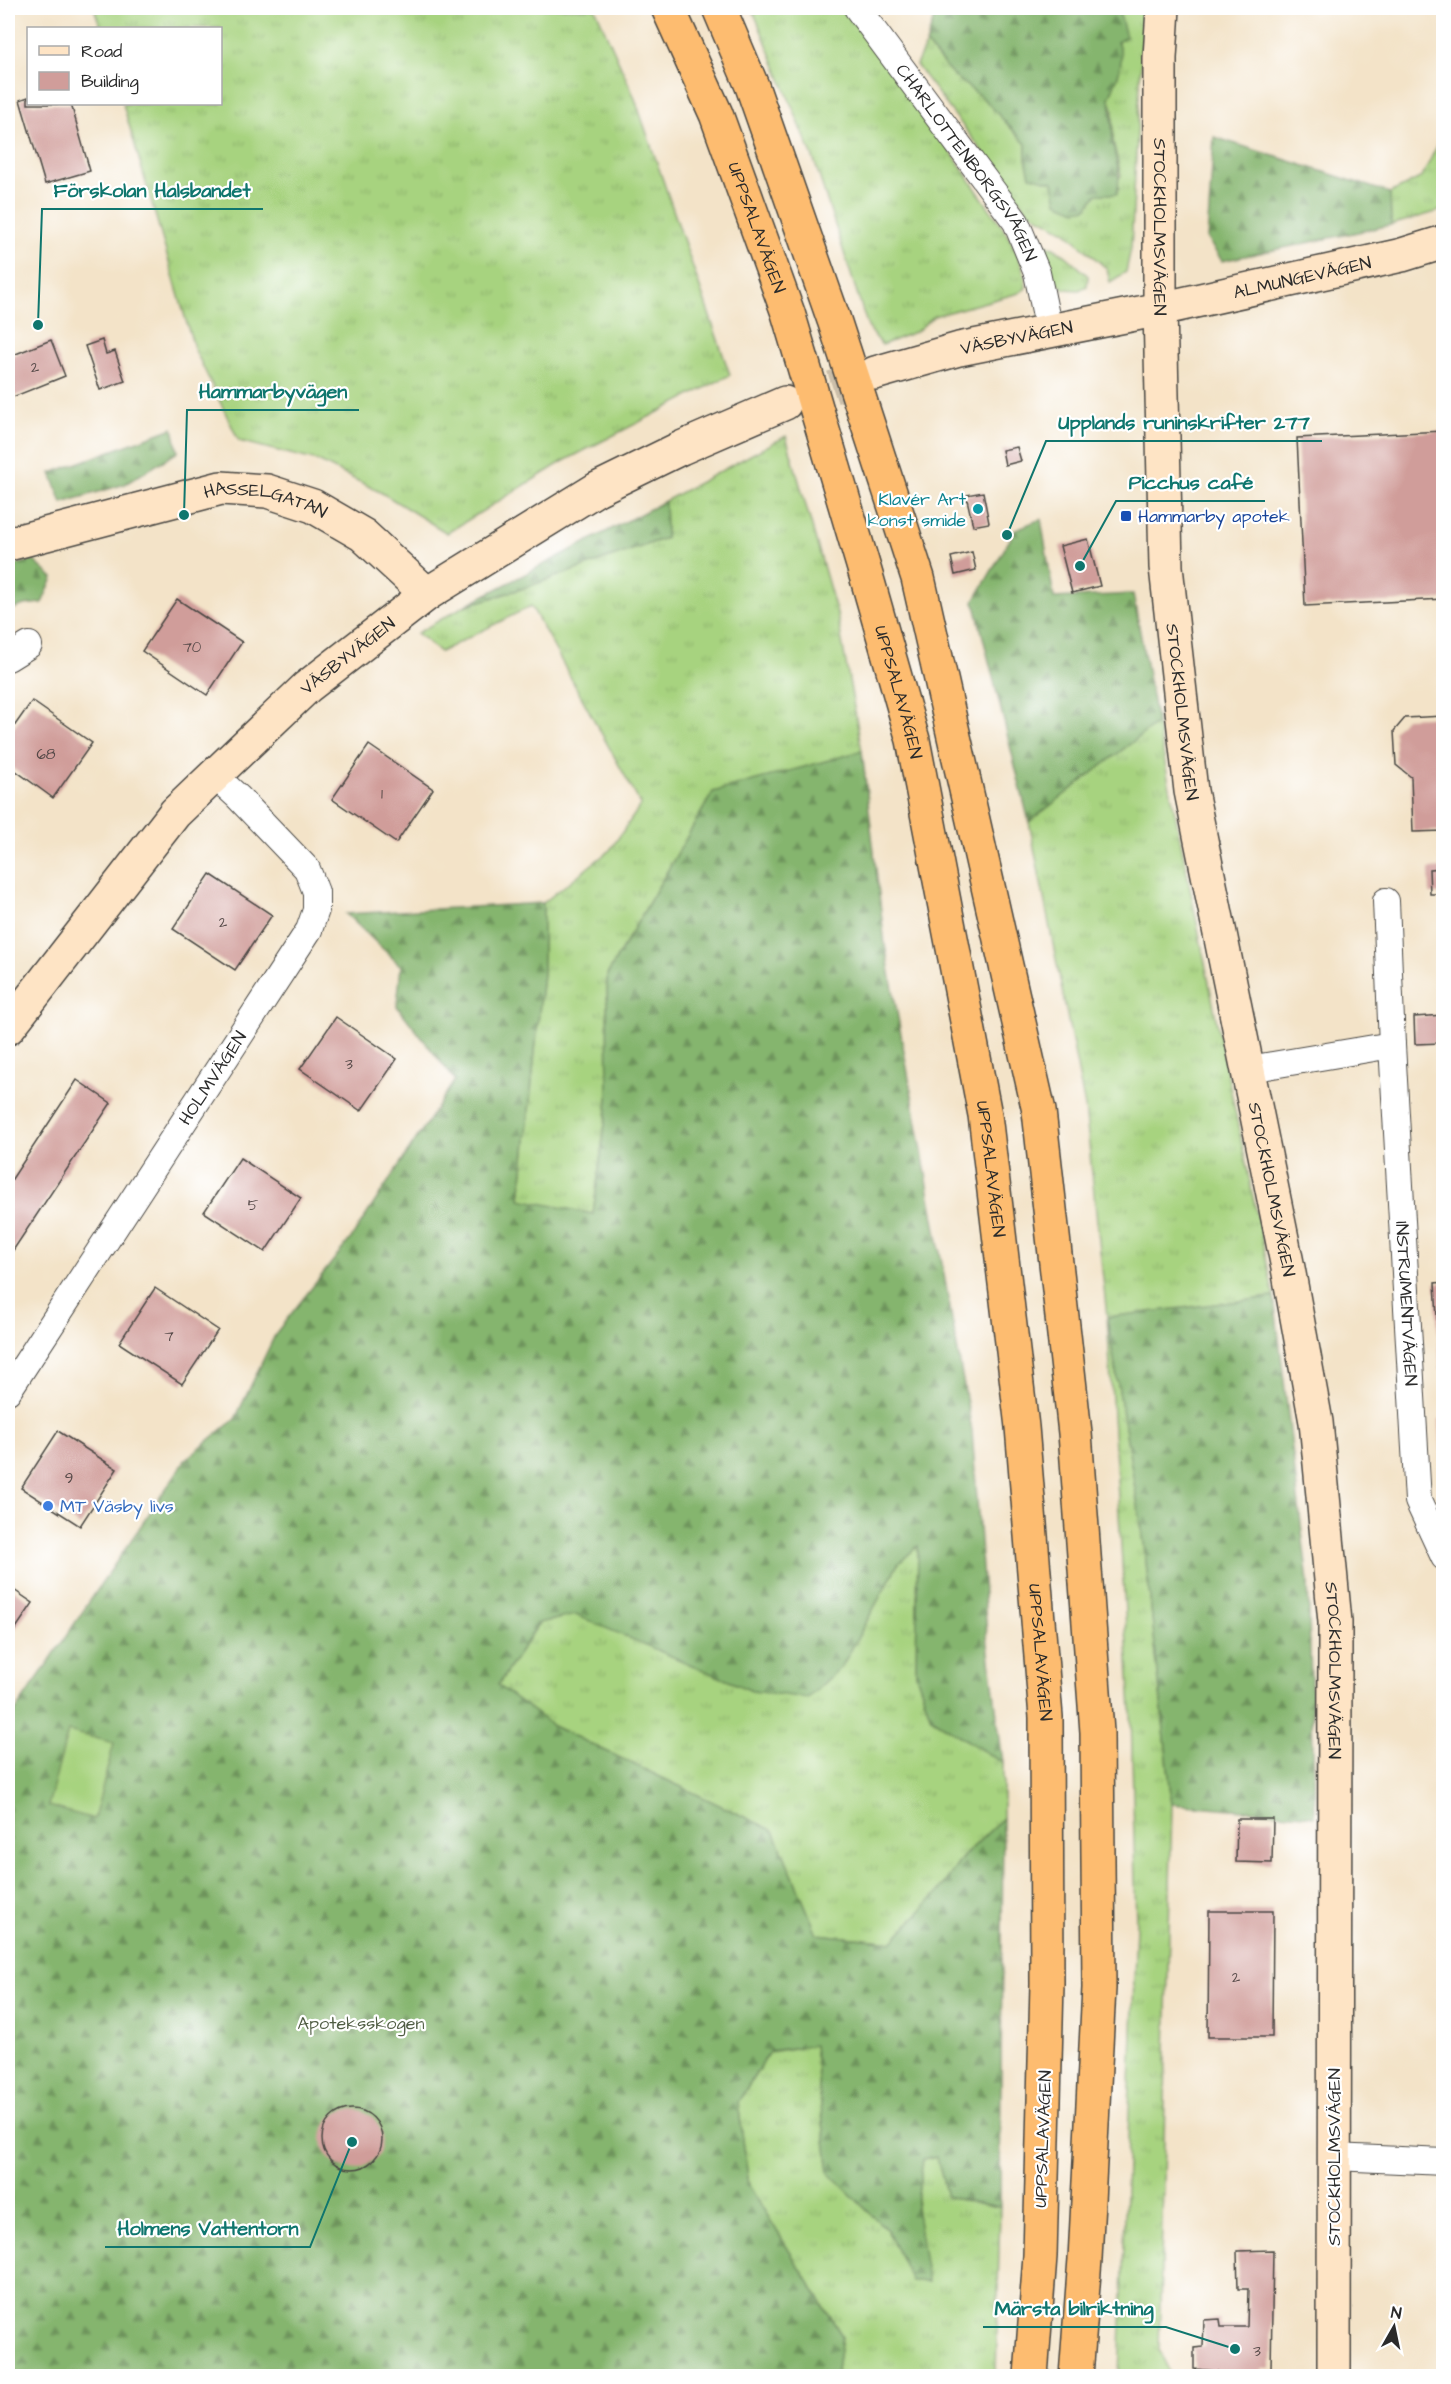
<svg xmlns="http://www.w3.org/2000/svg" width="1451" height="2384" viewBox="0 0 1451 2384" font-family="'Architects Daughter',sans-serif">
  <style>
    .grass { fill: url(#grass-tufts); stroke: #697f55; stroke-width: 1.5 }
    .forest { fill: url(#forest-firs); stroke: #58704c; stroke-width: 1.5 }
    .garden { fill: #a7d37f; stroke: #697f55; stroke-width: 1.5 }
    .building { fill: #d09d9a }
    .lines { fill: none; stroke-linecap: round; stroke-linejoin: round }
    .secondary-tunnel { stroke: #cbbea9; stroke-width: 33; stroke-dasharray: 33 16; stroke-linecap: butt }
    .street-casing { stroke: #494743; stroke-width: 28 }
    .secondary-casing { stroke: #494743; stroke-width: 36 }
    .highway-casing { stroke: #494743; stroke-width: 36 }
    .street { stroke: #fff; stroke-width: 26 }
    .secondary { stroke: #fee4c5; stroke-width: 33 }
    .highway { stroke: #fdbc6f; stroke-width: 33 }
    .culture-dot { fill: #0f9aa8; stroke: #fff; stroke-width: 2 }
    .transit-dot { fill: #1a4fb4; stroke: #fff; stroke-width: 2 }
    .shop-dot { fill: #3f7fe0; stroke: #fff; stroke-width: 2 }
    .labels { text-anchor: middle; dominant-baseline: central; stroke-width: 4.5; stroke-linejoin: round; paint-order: stroke }
    .number-label { font-size: 15px; fill: #544847 }
    .street-label { font-size: 18px; fill: #2b2b2b; stroke: #fff }
    .culture-label { font-size: 18px; fill: #0d838f; stroke: #fff; text-anchor: end }
    .transit-label { font-size: 18px; fill: #164399; stroke: #fff; text-anchor: start }
    .shop-label { font-size: 18px; fill: #366cbe; stroke: #fff; text-anchor: start }
    .park-label { font-size: 18px; fill: #505d44; stroke: #fff }
    .leader { fill: none; stroke: #0f766e; stroke-width: 2 }
    .callout-dot { fill: #0f766e; stroke: #fff; stroke-width: 2 }
    .callout-label { font-size: 20px; text-anchor: middle; font-weight: bold; fill: #0f766e; stroke: #fff; stroke-width: 4.5; stroke-linejoin: round; paint-order: stroke }
  </style>
  <defs>
    <pattern id="grass-tufts" width="24" height="20" patternUnits="userSpaceOnUse" patternTransform="scale(1.5)"><rect width="24" height="20" fill="#a7d37f"/><path d="M3 7l-1-3M5 7V3M7 7l1-3M15 17l-1-3M17 17v-4M19 17l1-3" fill="none" stroke="#90b56e"/></pattern>
    <pattern id="forest-firs" width="22" height="20" patternUnits="userSpaceOnUse" patternTransform="scale(1.5)"><rect width="22" height="20" fill="#85b56e"/><path d="M5 1l3.5 6h-7zM16 11l3.5 6h-7z" fill="#6d935b"/></pattern>
  </defs>
  <rect width="100%" height="100%" fill="#fff"/>
  <filter id="ink" filterUnits="userSpaceOnUse"><feTurbulence type="fractalNoise" baseFrequency=".0167" numOctaves="2"/><feDisplacementMap in="SourceGraphic" scale="12" xChannelSelector="R" yChannelSelector="G"/><feConvolveMatrix kernelMatrix="1 2 1 2 8 2 1 2 1" color-interpolation-filters="sRGB"/></filter>
  <filter id="wash" filterUnits="userSpaceOnUse"><feTurbulence type="fractalNoise" baseFrequency=".008" numOctaves="4" result="noise"/><feDisplacementMap in="SourceGraphic" scale="24" xChannelSelector="R" yChannelSelector="G"/><feGaussianBlur stdDeviation="1.35" result="paint"/><feColorMatrix in="noise" values="0 0 0 0 0 0 0 0 0 0 0 0 0 0 0 0 0 1.4 0 .05"/><feComposite in="paint" operator="in"/></filter>
  <g filter="url(#wash)">
    <rect width="100%" height="100%" fill="#f3e3c8"/>
    <g class="grass">
      <polygon points="94,8 595,8 634,96 730,375 562,462 447,533 382,493 318,461 239,441 194,348 123,104 220,104 220,28 101,28"/>
      <path d="M752 8H843C890 68 936 128 978 192 997 220 1025 253 1026 288L1019 293 934 316 917 331 882 345 868 327 814 160Z"/>
      <polygon points="1118,8 1144,8 1131,248 1126,272 1110,282 1107,269 1065,231 1029,212 916,65 926,44 954,76 984,99 1026,144 1026,159 1053,182 1097,194 1121,176 1113,141 1113,109 1109,98 1118,76"/>
      <polygon points="1443,133 1443,210 1391,225 1390,193 1422,177"/>
      <path d="M1040 243C1060 247 1073 262 1088 276L1087 286 1079 290 1064 289 1052 277Z"/>
      <polygon points="786,436 837,614 862,751 713,793 607,975 608,1101 593,1215 520,1200 543,973 543,903 610,850 641,805 531,606 440,652 417,633 464,606 521,589 666,538 665,501"/>
      <polygon points="1157,723 1225,1063 1274,1297 1107,1318 1144,1543 1172,1804 1159,2351 1171,2376 1119,2376 1136,1926 1131,1710 1107,1317 1085,1107 1029,822"/>
      <polygon points="918,1545 916,1674 931,1718 1003,1763 1003,1818 963,1857 939,1891 892,1942 817,1934 774,1831 553,1726 497,1686 539,1623 576,1614 752,1691 842,1666 898,1564"/>
      <polygon points="814,2045 829,2173 887,2230 913,2280 927,2281 916,2207 923,2160 937,2157 947,2197 1000,2207 996,2376 836,2376 842,2336 749,2186 738,2102 770,2052"/>
    </g>
    <g class="forest">
      <path d="M937 8H1118L1126 37 1117 42C1127 59 1116 82 1109 98 1114 112 1111 126 1113 141 1115 164 1122 169 1117 194H1097L1087 208 1076 210 1057 202 1053 182 1030 176 1026 159V144L984 99 954 76 926 44Z"/>
      <polygon points="1214,137 1390,193 1391,225 1222,261 1207,239"/>
      <polygon points="173,428 178,452 125,484 62,503 51,473"/>
      <polygon points="665,501 666,538 521,589 464,606"/>
      <polygon points="1041,519 1054,598 1133,594 1157,723 1029,822 974,601 1016,529"/>
      <polygon points="33,560 53,578 42,603 24,605 8,611 8,567"/>
      <polygon points="862,751 885,945 972,1431 987,1636 1003,1763 931,1718 916,1674 918,1546 898,1564 842,1666 808,1698 752,1691 576,1615 539,1623 498,1685 553,1726 774,1831 817,1934 892,1942 939,1891 963,1857 1003,1818 1000,2207 947,2197 937,2157 923,2160 916,2207 928,2281 912,2281 887,2230 829,2173 814,2045 770,2051 738,2102 749,2186 842,2336 836,2376 17,2376 16,2372 8,2367 8,1722 186,1459 235,1419 276,1333 352,1237 455,1080 397,1006 401,966 346,914 543,903 543,973 520,1199 593,1214 608,1101 607,975 713,792"/>
      <polygon points="1274,1297 1308,1582 1315,1816 1172,1804 1144,1543 1107,1317"/>
    </g>
    <polygon class="garden" points="68,1731 114,1743 94,1819 48,1806"/>
    <g id="blocks">
      <g class="building">
        <polygon points="28,97 28,104 71,104 90,171 45,184 20,100"/>
        <polygon points="51,340 65,376 8,399 8,357"/>
        <polygon points="102,340 106,354 115,351 125,381 100,390 85,346"/>
        <polygon points="1444,431 1444,599 1305,606 1297,438"/>
        <polygon points="1017,447 1021,461 1005,465 1002,450"/>
        <polygon points="983,492 989,523 973,526 966,495"/>
        <polygon points="1088,539 1100,586 1072,593 1060,546"/>
        <polygon points="972,552 976,570 955,575 951,557"/>
        <polygon points="177,599 242,642 207,695 142,651"/>
        <polygon points="32,701 92,743 53,798 8,765 8,735"/>
        <polygon points="1444,716 1444,831 1413,832 1411,777 1396,765 1394,731 1405,718"/>
        <polygon points="369,745 433,789 396,843 332,799"/>
        <polygon points="1444,868 1444,894 1430,894 1429,869"/>
        <polygon points="210,874 272,915 235,970 173,929"/>
        <polygon points="1444,1015 1442,1043 1415,1044 1414,1017"/>
        <polygon points="336,1017 397,1059 361,1111 300,1069"/>
        <polygon points="77,1080 111,1103 8,1258 8,1185"/>
        <polygon points="240,1158 301,1198 265,1252 204,1212"/>
        <polygon points="1444,1282 1444,1369 1440,1369 1435,1283"/>
        <polygon points="155,1288 218,1330 182,1384 119,1343"/>
        <polygon points="1439,1419 1444,1419 1444,1468 1442,1468"/>
        <polygon points="58,1431 117,1469 80,1526 21,1488"/>
        <polygon points="8,1586 33,1603 8,1640"/>
        <polygon points="1237,1819 1273,1819 1272,1863 1236,1862"/>
        <polygon points="1209,1911 1273,1911 1272,2037 1208,2037"/>
        <circle cx="352" cy="2139" r="30"/>
        <polygon points="1273,2250 1271,2369 1262,2369 1262,2376 1217,2376 1217,2371 1194,2369 1194,2348 1203,2347 1204,2320 1220,2319 1221,2327 1247,2327 1248,2289 1238,2289 1237,2251"/>
      </g>
    </g>
  </g>
  <g filter="url(#ink)">
    <use href="#blocks" fill-opacity="0" stroke="#494743" stroke-width="1.5"/>
    <g class="lines">
      <polyline class="secondary-tunnel" points="786,403 875,373"/>
      <defs>
        <g id="street">
          <path id="s1" d="M857 8 1016 222 1037 273 1049 330"/>
          <polyline points="8,658 29,645"/>
          <polyline points="1386,901 1392,1045"/>
          <path id="s2" d="M1249 1069 1392 1045 1418 1501 1444 1557"/>
          <path id="s3" d="M8 1391 309 930 316 910V892L307 869 238 797 214 775"/>
          <polyline points="1334,2157 1444,2162"/>
        </g>
        <g id="secondary">
          <path id="s4" d="M1163 8 1160 58V309L1166 567 1191 791 1288 1268 1316 1422 1335 1622 1334 2376"/>
          <path id="s5" d="M875 373 959 349 1160 309 1402 255 1444 242"/>
          <path id="s6" d="M8 544 221 488 267 491 313 506 363 535 427 594"/>
          <path id="s7" d="M8 1028 175 813 307 687 427 594 597 489 681 448 785 403"/>
        </g>
        <g id="highway">
          <path id="s8" d="M668 8 716 114 788 313 868 582 913 740 985 1115 1022 1427 1046 1717 1047 1984 1040 2256 1031 2376"/>
          <polyline points="719,8 752,86 834,320 918,578 1039,1111 1075,1433 1097,1732 1099,1988 1085,2259 1076,2376"/>
        </g>
      </defs>
      <use href="#street" class="street-casing"/>
      <use href="#secondary" class="secondary-casing"/>
      <use href="#highway" class="highway-casing"/>
      <use href="#street" class="street"/>
      <use href="#secondary" class="secondary"/>
      <use href="#highway" class="highway"/>
    </g>
  </g>
  <circle class="culture-dot" cx="978" cy="509" r="6"/>
  <rect class="transit-dot" x="1120" y="510" width="12" height="12" rx="3"/>
  <circle class="shop-dot" cx="48" cy="1506" r="6"/>
  <g class="labels">
    <g class="number-label">
      <text x="35" y="367">2</text>
      <text x="192" y="647">70</text>
      <text x="46" y="754">68</text>
      <text x="382" y="794">1</text>
      <text x="223" y="922">2</text>
      <text x="349" y="1064">3</text>
      <text x="253" y="1205">5</text>
      <text x="169" y="1336">7</text>
      <text x="69" y="1478">9</text>
      <text x="1236" y="1977">2</text>
      <text x="1257" y="2351">3</text>
    </g>
    <g class="street-label">
      <text stroke="none"><textPath href="#s1" startOffset="190">CHARLOTTENBORGSVÄGEN</textPath></text>
      <text stroke="none"><textPath href="#s4" startOffset="219">STOCKHOLMSVÄGEN</textPath></text>
      <text stroke="none"><textPath href="#s8" startOffset="237">UPPSALAVÄGEN</textPath></text>
      <text stroke="none"><textPath href="#s5" startOffset="438">ALMUNGEVÄGEN</textPath></text>
      <text stroke="none"><textPath href="#s5" startOffset="146">VÄSBYVÄGEN</textPath></text>
      <text stroke="none"><textPath href="#s6" startOffset="266">HASSELGATAN</textPath></text>
      <text stroke="none"><textPath href="#s7" startOffset="506">VÄSBYVÄGEN</textPath></text>
      <text stroke="none"><textPath href="#s8" startOffset="723">UPPSALAVÄGEN</textPath></text>
      <text stroke="none"><textPath href="#s4" startOffset="705">STOCKHOLMSVÄGEN</textPath></text>
      <text stroke="none"><textPath href="#s3" startOffset="374">HOLMVÄGEN</textPath></text>
      <text stroke="none"><textPath href="#s8" startOffset="1209">UPPSALAVÄGEN</textPath></text>
      <text stroke="none"><textPath href="#s4" startOffset="1191">STOCKHOLMSVÄGEN</textPath></text>
      <text stroke="none"><textPath href="#s2" startOffset="404">INSTRUMENTVÄGEN</textPath></text>
      <text stroke="none"><textPath href="#s8" startOffset="1695">UPPSALAVÄGEN</textPath></text>
      <text stroke="none"><textPath href="#s4" startOffset="1677">STOCKHOLMSVÄGEN</textPath></text>
      <text transform="translate(1043 2139) rotate(-88)">UPPSALAVÄGEN</text>
      <text transform="translate(1334 2157) rotate(-90)">STOCKHOLMSVÄGEN</text>
    </g>
    <g class="culture-label">
      <text x="966" y="499">Klavér Art<tspan x="966" dy="21">konst smide</tspan></text>
    </g>
    <g class="transit-label">
      <text x="1138" y="516">Hammarby apotek</text>
    </g>
    <g class="shop-label">
      <text x="60" y="1506">MT Väsby livs</text>
    </g>
    <g class="park-label">
      <text x="361" y="2023">Apoteksskogen</text>
    </g>
  </g>
  <path class="leader" d="M38 325L42 209H263M184 515L187 410H359M1007 535L1046 441H1322M1080 566L1116 501H1265M352 2142L310 2247H105M1235 2349L1166 2327H983"/>
  <g class="callout-dot">
    <circle cx="38" cy="325" r="6"/>
    <circle cx="184" cy="515" r="6"/>
    <circle cx="1007" cy="535" r="6"/>
    <circle cx="1080" cy="566" r="6"/>
    <circle cx="352" cy="2142" r="6"/>
    <circle cx="1235" cy="2349" r="6"/>
  </g>
  <g class="callout-label">
    <text x="152" y="197">Förskolan Halsbandet</text>
    <text x="273" y="398">Hammarbyvägen</text>
    <text x="1184" y="429">Upplands runinskrifter 277</text>
    <text x="1191" y="489">Picchus café</text>
    <text x="208" y="2235">Holmens Vattentorn</text>
    <text x="1074" y="2315">Märsta bilriktning</text>
  </g>
  <rect width="1451" height="2384" fill="none" stroke="#fff" stroke-width="30"/>
  <rect x="27" y="27" width="195" height="78" fill="#ffffff" stroke="#aaaaaa" stroke-width="1.5"/>
  <rect x="39" y="46" width="30" height="9" fill="#fee4c5" stroke="#aaaaaa" stroke-width="1.5"/>
  <text x="81" y="57" font-size="18" fill="#2b2b2b">Road</text>
  <rect x="39" y="72" width="30" height="18" fill="#d09d9a" stroke="#aaaaaa" stroke-width="1.5"/>
  <text x="81" y="87" font-size="18" fill="#2b2b2b">Building</text>
  <g transform="translate(1394 2327) rotate(9)" stroke="#ffffff" stroke-width="4.5" paint-order="stroke">
  <path d="M0-4.5L10 22L0 15L-10 22Z" fill="#2b2b2b"/>
  <text y="-9" font-size="16" font-weight="bold" text-anchor="middle" fill="#2b2b2b">N</text>
  </g>
</svg>
